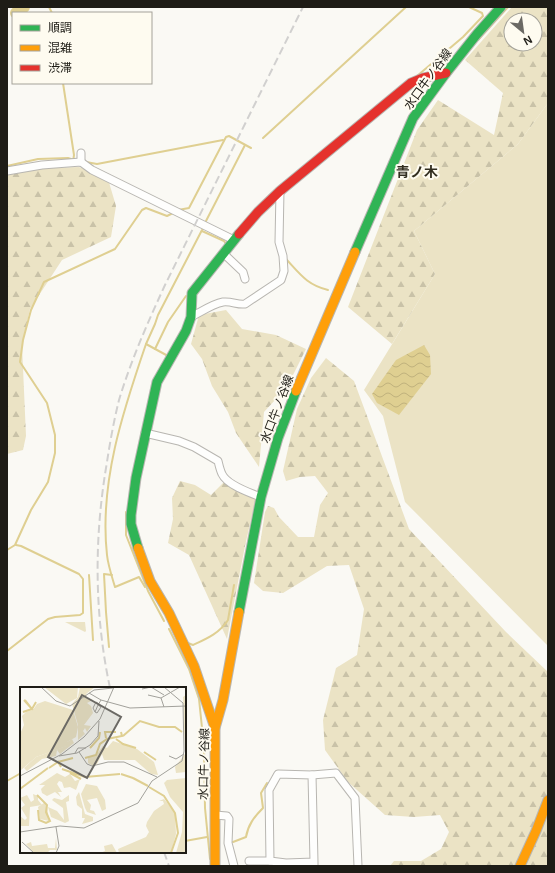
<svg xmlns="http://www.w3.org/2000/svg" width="555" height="873" viewBox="0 0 555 873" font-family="Helvetica,'Noto Sans JP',sans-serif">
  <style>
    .green { fill: #ebe3c5 }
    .forest { fill: url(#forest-firs); fill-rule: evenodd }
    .water { fill: url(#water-waves) }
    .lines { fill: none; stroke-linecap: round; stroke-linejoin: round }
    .stream { stroke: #dfcf91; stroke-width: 2 }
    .river { stroke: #dfcf91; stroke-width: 12 }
    .street-casing { stroke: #b8b6b1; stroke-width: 9 }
    .fast-casing { stroke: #b8b6b1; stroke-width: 11 }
    .slow-casing { stroke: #b8b6b1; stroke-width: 11 }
    .jam-casing { stroke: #b8b6b1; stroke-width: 11 }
    .street { stroke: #fefefd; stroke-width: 7 }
    .fast { stroke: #30b455; stroke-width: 9 }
    .slow { stroke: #ff9f0a; stroke-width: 9 }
    .jam { stroke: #e5322d; stroke-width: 9 }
    .rail { stroke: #d1d0cf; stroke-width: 2; stroke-dasharray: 8 4; stroke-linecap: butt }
    .labels { text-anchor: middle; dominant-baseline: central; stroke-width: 4; stroke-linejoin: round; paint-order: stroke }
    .street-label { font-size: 12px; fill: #1e1c16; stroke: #fefbf0 }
    .quarter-label { font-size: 14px; font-weight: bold; fill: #322e20; stroke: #fefbf0 }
    .inset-river { fill: none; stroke: #dfcf91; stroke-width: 2 }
    .inset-road { fill: none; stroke: #a2a19b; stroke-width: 1 }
    .view { fill: #6b6964; fill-opacity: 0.15; stroke: #6b6964; stroke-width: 2 }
    .inset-edge { fill: none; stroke: #1e1c16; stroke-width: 2 }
  </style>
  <defs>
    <pattern id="forest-firs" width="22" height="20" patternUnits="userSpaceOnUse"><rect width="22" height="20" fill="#ebe3c5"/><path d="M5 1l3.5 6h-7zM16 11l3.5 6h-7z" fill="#c9c2a8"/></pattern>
    <pattern id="water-waves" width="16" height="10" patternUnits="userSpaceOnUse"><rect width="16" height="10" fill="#dfcf91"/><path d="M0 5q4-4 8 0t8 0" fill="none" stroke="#bfb17c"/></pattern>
  </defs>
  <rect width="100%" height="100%" fill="#faf9f4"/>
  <g class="green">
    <polygon points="548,103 548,646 405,502 383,416 364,390 435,274 414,231 518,144"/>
    <polygon points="65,622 85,622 86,631 85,632"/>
  </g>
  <g class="forest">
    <path d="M512 7H548V103L518 144 414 231 435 274 392 344 348 307 417 130 438 100 494 135 503 93 465 60ZM511 20H535V44H511Z"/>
    <polygon points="79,167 108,179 116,206 111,237 62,260 30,309 22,345 26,436 23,450 7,454 7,174 46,168"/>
    <polygon points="226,310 242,329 276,335 306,349 287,387 264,412 259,467 236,433 228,412 212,386 202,359 191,344 199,315"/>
    <polygon points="326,358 354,381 409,529 506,632 548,672 548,866 390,866 394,861 421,861 441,849 449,832 440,815 414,817 385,815 348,782 325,750 323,720 336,668 357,655 364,609 349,565 327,566 283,593 263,591 254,583 265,512 268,506 274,508 279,517 298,537 314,537 320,505 328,493 315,476 300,477 286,481 283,471 297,409 311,378"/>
    <polygon points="180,481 195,485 211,495 224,482 256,497 245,546 227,639 189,555 168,543 173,519 172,498"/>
  </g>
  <polygon class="water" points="424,345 430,355 431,374 399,415 377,403 372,394 396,360"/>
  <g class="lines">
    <g class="stream">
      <polyline points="49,7 52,13"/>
      <polyline points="478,40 508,7"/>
      <polyline points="417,76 463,37 483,16 482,13 469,7"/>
      <polyline points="263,138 406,7"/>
      <polyline points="86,162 97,164 223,140"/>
      <polyline points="7,166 38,159 68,158 71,159 73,162 74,155 63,83"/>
      <polyline points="178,210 189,208 226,137 229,136 251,148"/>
      <polyline points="206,221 245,145"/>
      <polyline points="202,231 224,241 226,244"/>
      <path d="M286 259C300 274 307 285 328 290"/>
      <polyline points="155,349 168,322 186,296"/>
      <polyline points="168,356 146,344 155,324 158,315 202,230"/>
      <polyline points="126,512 126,535 148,591 164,621"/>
      <polyline points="7,550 15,545 31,510 48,482 55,453 55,435 47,403 20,362 23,340 31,310 44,282 115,249 142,210 146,208 167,216 173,213"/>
      <polyline points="89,575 93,640"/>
      <path d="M145 587 139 577 115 587C112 577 108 565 107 555 99 483 123 411 146 344"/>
      <polyline points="169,629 189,669 199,699 204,747 205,808 210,859"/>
      <path d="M188 643 193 645C206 639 220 633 228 620L234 585"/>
      <polyline points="109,647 106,612 104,574 112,575"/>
      <polyline points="7,651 48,619 55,617 80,615 83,613 83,579 79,574 21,546 16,545"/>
      <polyline points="7,781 21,773"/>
      <polyline points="185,841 207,837"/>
      <path d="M233 842 246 837C248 825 254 817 263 808L261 793 267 783"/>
    </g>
    <polyline class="river" points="16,13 24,7"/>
    <defs>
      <g id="street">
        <polyline points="81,162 81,153"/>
        <polyline points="7,171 42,165 81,162 92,170 234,240"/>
        <polyline points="223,253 243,272 245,279"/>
        <path d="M191 317C201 312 212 304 223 302 232 301 237 305 245 304L281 280 284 271 283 256 279 242 280 191"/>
        <path d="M145 433 179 441 194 447 218 461C219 465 220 470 222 474 227 485 250 493 261 497"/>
        <polyline points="312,775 336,773 355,798 358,866"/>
        <polyline points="215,815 227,816 229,819 228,843 234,866"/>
        <polyline points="249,861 270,861"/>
        <polyline points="314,862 286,863 270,861 269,790 278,774 312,775 314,862 314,866"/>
      </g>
      <g id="fast">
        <polyline points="355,252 413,118 446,73 477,34 501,7"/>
        <polyline points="138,548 131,524 131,515 136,478 157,382 186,331 191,317 192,293 239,234"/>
        <polyline points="239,612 261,497 278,438 296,391"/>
      </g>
      <g id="slow">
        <polyline points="296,391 355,252"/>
        <polyline points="138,548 150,581 169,613 194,666 215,728"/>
        <polyline points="215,866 215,728 223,700 239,612"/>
        <polyline points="520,866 536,831 548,800"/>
      </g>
      <polyline id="jam" points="239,234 258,212 280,191 411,83 423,78 446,73"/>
    </defs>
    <use href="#street" class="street-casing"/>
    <use href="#fast" class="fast-casing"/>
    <use href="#slow" class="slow-casing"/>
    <use href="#jam" class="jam-casing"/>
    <use href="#street" class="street"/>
    <use href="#fast" class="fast"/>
    <use href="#slow" class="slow"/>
    <use href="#jam" class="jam"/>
    <g class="rail">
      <path d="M110 688C94 613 94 537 107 462 110 442 114 420 119 400 131 360 148 322 165 285L303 7"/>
      <polyline points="164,852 169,866"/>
    </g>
  </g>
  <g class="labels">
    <g class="street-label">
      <text transform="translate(428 79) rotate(-54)">水口牛ノ谷線</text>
      <text transform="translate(277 409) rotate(-69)">水口牛ノ谷線</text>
      <text transform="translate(204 764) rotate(-89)">水口牛ノ谷線</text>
    </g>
    <g class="quarter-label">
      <text x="417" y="172">青ノ木</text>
    </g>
  </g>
  <g transform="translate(20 687)">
    <rect width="166" height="166" fill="#faf9f4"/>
    <path d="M24 0H58L57 11 46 17ZM25 14 53 23 58 40 56 50 47 55V59L16 70 0 84V47L4 38 2 29 6 25 13 23 17 17ZM24 116 27 119 29 134 20 132 18 120Z" fill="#ebe3c5"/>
    <path d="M60 0H86V1L75 0 66 7 67 11 73 13 67 16 71 19 73 26 64 38 71 39 67 45 65 41 63 44 65 47 58 53V38L52 17 58 10ZM166 8V85L156 86 155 80 165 67 163 10ZM52 52 54 56 40 67 37 63 36 69 22 72 7 84 4 81 16 70 46 59 47 55ZM93 54 117 62 134 75 138 88 131 87 115 73H84L82 67 77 77 73 79 68 76V70L76 68 83 59 87 61ZM37 86 45 90 50 87 55 94 60 92 56 103 50 100 44 101 42 95 39 94 37 97 42 105H38L41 110 35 105 27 109 22 106 21 102 25 98H19ZM166 91V166H156L162 145 163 125 150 110 144 96 147 93ZM66 97 77 99 85 113 86 122 82 124 77 111 67 113 71 118 70 123 74 124 76 128 67 125 65 121 61 107ZM59 105 65 127 73 130V134L62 137 65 131H62V122L57 118 56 110ZM13 107 18 109V113L22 118 10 120 9 139H0V129L5 133 7 131 1 121 5 118 0 111 7 108 11 115 14 113ZM49 108V114L46 115 49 134 45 136 31 130 28 120 37 124 44 133 43 121 32 113 34 111 42 113ZM144 112 155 125 156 147 151 166H99L98 162 126 150 129 145 126 139 127 135 134 124 144 117 143 114H139ZM36 151 37 163H30L27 166H14L6 157 11 155 12 159 27 157 28 161H35ZM92 157 97 166H80L85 164 84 159Z" fill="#ebe3c5"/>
    <path class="inset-river" d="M5 13 12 22 16 15M3 25 12 22 4 13M103 49 120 34 139 40H155L162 45M86 51 85 45H96M96 52 103 57 116 61M70 61 79 51 80 45M124 65 136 73M65 71 76 68 80 57 87 52 102 49 101 45M38 75 53 71M29 81 38 75 41 80M42 82 65 90 100 87M50 86 61 92M101 87 113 91M113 91 128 99M129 100 144 109 155 126 158 146 151 166M0 102 28 81M17 108 27 118 26 125 30 134 26 136 19 133 18 123"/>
    <path class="inset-road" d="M21 0 36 14 50 19 74 3 93 1M122 2 131 0 144 8M69 6 81 13M128 8 141 11 144 20M141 11 160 0M81 13 110 21 166 19M78 18 81 20 77 26 75 25 78 18 81 13M75 25 73 21 76 15 79 17M59 65 67 77 72 79 88 75H104L137 90M55 66 58 61H66M39 69 57 66 70 58 78 49 79 34M149 69 156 72 164 67M0 89 42 67 64 50 80 32 94 0M0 145 40 139 64 141 118 116 132 94 162 74 164 64 163 16 144 0M2 155 14 166M36 166 39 159 36 140"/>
    <path class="view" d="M62 8 101 30 67 91 28 70Z"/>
    <rect width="166" height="166" class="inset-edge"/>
  </g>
  <rect width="555" height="873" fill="none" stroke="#1e1c16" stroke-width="16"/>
  <rect x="12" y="12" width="140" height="72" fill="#fefbf0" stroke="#a4a299"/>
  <rect x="20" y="25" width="20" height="6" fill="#30b455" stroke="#a4a299"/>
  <text x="48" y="32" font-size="12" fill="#1e1c16">順調</text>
  <rect x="20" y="45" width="20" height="6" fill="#ff9f0a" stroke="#a4a299"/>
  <text x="48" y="52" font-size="12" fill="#1e1c16">混雑</text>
  <rect x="20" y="65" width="20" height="6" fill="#e5322d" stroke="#a4a299"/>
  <text x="48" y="72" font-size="12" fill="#1e1c16">渋滞</text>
  <g transform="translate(523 32) rotate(151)"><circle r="19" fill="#fefbf0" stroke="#a4a299"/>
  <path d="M0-3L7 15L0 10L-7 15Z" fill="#6b6964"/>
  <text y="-6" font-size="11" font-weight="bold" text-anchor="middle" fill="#1e1c16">N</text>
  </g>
</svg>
